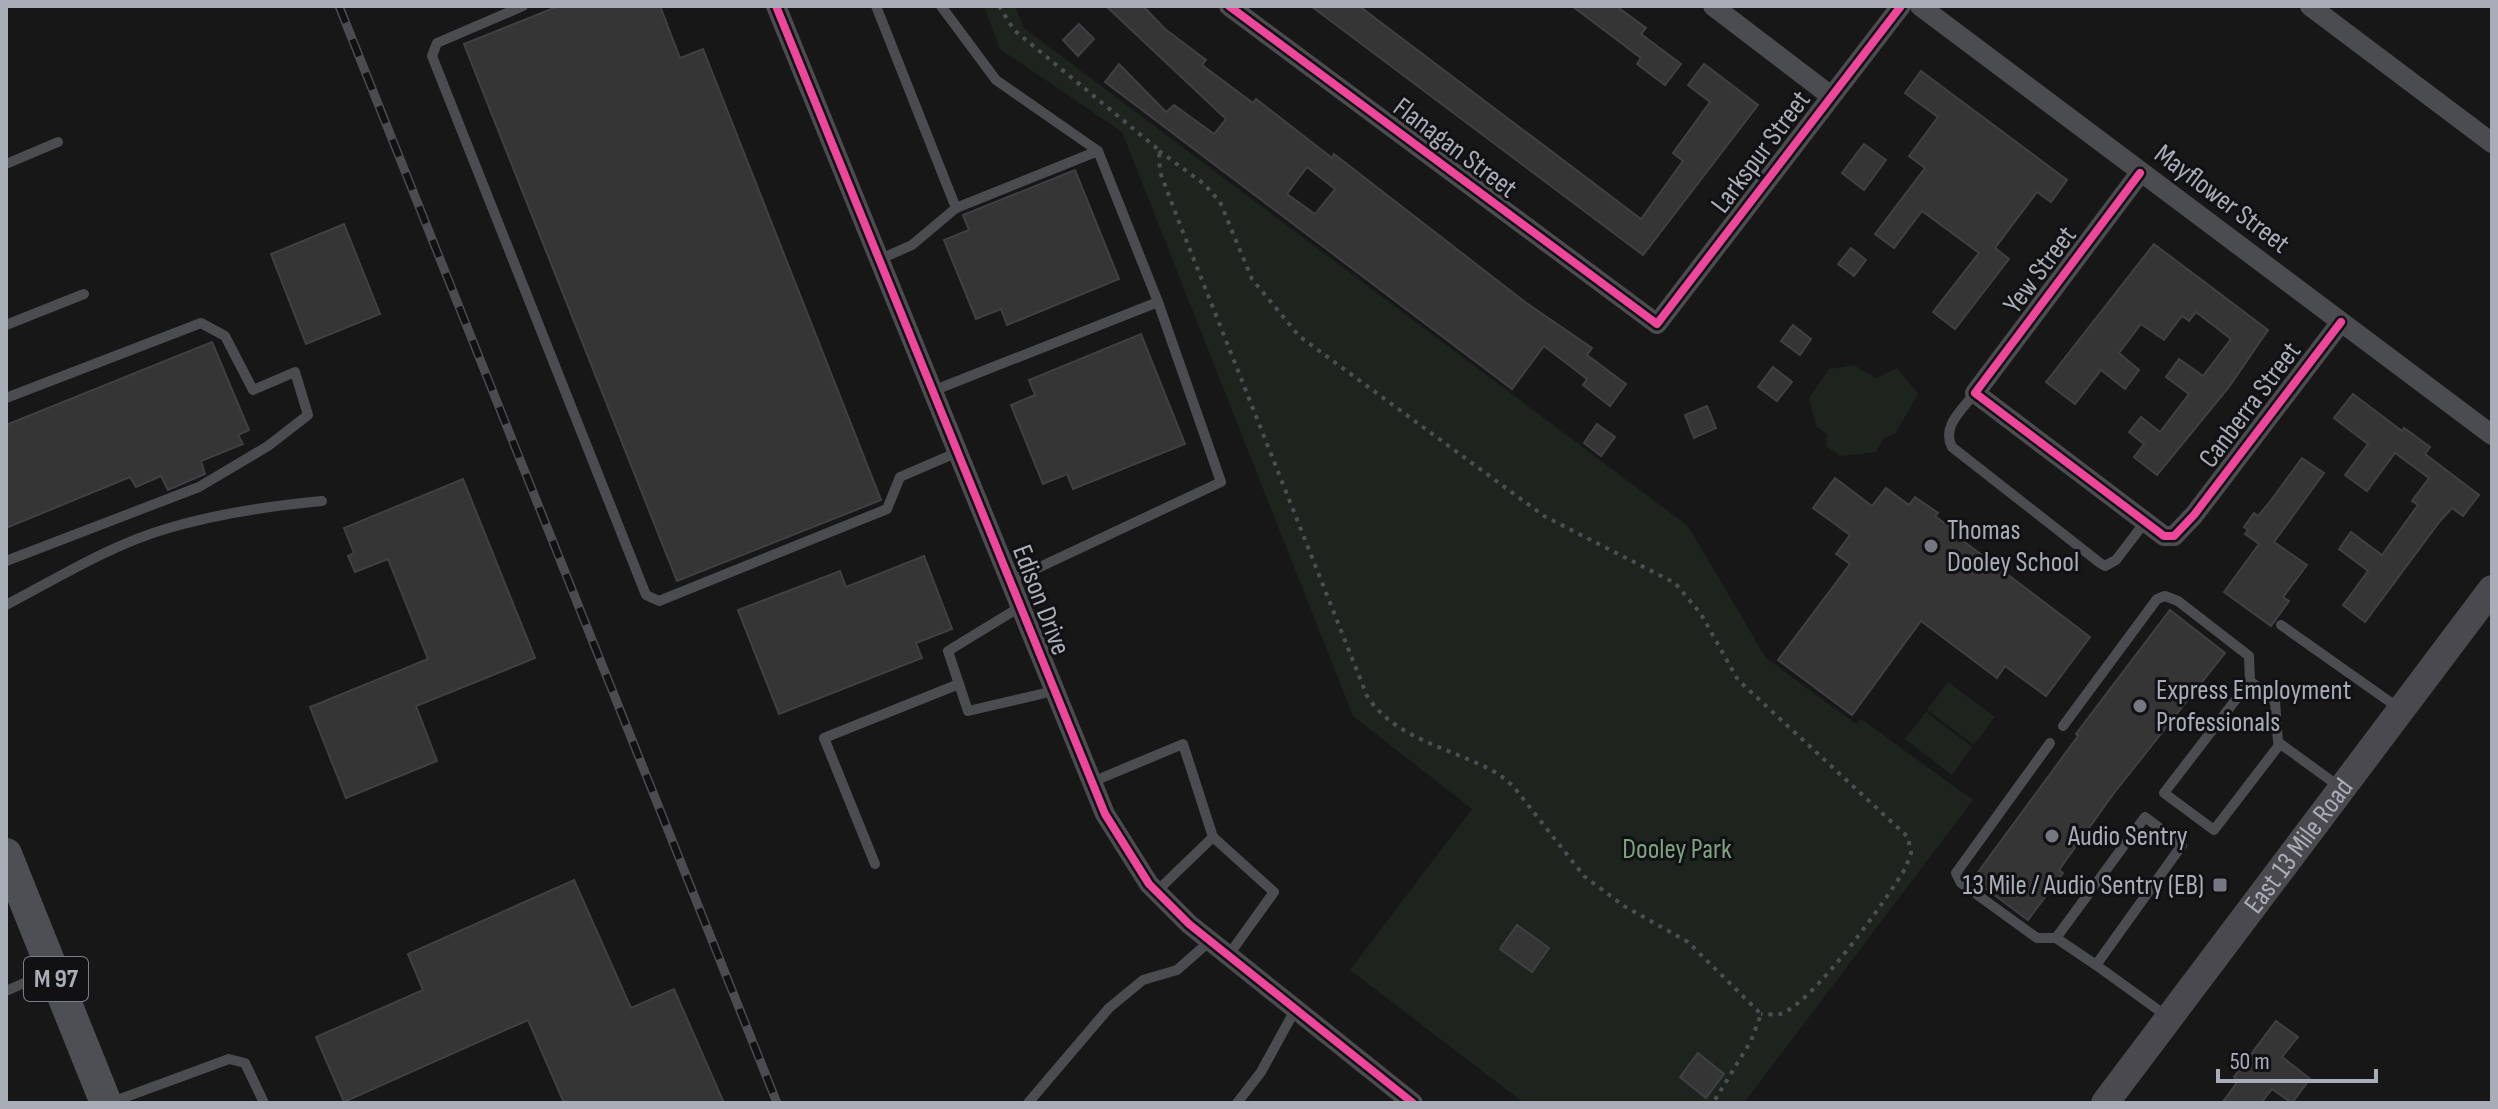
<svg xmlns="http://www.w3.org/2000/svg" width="2498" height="1109" viewBox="0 0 2498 1109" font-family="'Sofia Sans Condensed',sans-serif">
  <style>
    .green { fill: #1d241e }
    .building { fill: #353536; stroke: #3f4043; stroke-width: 2; fill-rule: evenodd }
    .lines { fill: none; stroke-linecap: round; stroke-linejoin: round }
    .path { stroke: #4d4e52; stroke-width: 4; stroke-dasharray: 4 6; stroke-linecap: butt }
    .service { stroke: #4b4c50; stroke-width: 10 }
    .minor { stroke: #4b4c50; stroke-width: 20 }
    .secondary { stroke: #4a4a4e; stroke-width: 28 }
    .primary { stroke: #4d4f52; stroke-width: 32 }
    .rail-casing { stroke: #4b4c4f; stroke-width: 9 }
    .rail { stroke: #111113; stroke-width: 6; stroke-dasharray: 18; stroke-linecap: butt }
    .cycleway-casing { stroke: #111113; stroke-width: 13 }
    .cycleway { stroke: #ed469a; stroke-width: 8 }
    .poi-dot { fill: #757880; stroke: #111113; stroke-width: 3 }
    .labels { text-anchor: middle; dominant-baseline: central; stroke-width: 6; stroke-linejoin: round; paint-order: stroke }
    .shield { fill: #111113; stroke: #7b7e86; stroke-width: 2 }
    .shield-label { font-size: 26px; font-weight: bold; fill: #a8adb8 }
    .street-label { font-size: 28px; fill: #a8adb8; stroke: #111113 }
    .poi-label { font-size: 28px; fill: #a8adb8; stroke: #111113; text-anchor: start }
    .park-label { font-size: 28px; fill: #7fa381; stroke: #111113 }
  </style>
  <rect width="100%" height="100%" fill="#171717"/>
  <g class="green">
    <polygon points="984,6 1015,6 1024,28 1688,526 1766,658 1856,724 1861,719 1973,800 1744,1103 1524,1103 1350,970 1472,809 1353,716 1122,132 1000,49"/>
    <polygon points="1854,365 1876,378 1897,368 1918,394 1895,434 1884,438 1876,452 1841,456 1826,446 1827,434 1816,426 1809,398 1829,369"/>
    <polygon points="1948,682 1995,717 1974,745 1927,710"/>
    <polygon points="1926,712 1972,747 1952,775 1905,739"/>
  </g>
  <g class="building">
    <polygon points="559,6 660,6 680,58 703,49 881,500 677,581 464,44"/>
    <path d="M1106 6H1143L1165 29 1206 60 1202 65 1253 103 1256 99 1332 158 1334 154 1525 302 1592 348 1587 355 1626 384 1610 406 1583 385 1587 379 1544 346 1512 389 1105 82 1119 64 1166 112 1174 105 1214 134 1226 119ZM1307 167 1335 189 1315 214 1287 194Z"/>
    <polygon points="1311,6 1359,6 1641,219 1683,161 1673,153 1710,102 1688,85 1704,64 1758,105 1643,255"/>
    <polygon points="1572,6 1616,6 1646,28 1641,34 1681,64 1665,85 1637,64 1641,58"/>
    <polygon points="1079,24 1094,39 1078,56 1063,40"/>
    <polygon points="1921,71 2067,180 2051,202 2037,192 1995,248 2009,259 1955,329 1933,312 1979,253 1922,211 1894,248 1875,234 1925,168 1909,156 1938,117 1905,93"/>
    <polygon points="1864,144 1886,160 1864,190 1842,173"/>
    <polygon points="1075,170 1119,279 1007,325 1001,309 976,319 944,240 969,230 963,215"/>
    <polygon points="344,224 380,314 306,344 271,254"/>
    <polygon points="2154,244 2268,330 2229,387 2157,475 2134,457 2144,444 2129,432 2141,417 2160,432 2189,394 2166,377 2179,359 2203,376 2231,339 2196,312 2189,321 2182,316 2164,340 2141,324 2119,353 2139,370 2125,389 2101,370 2075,404 2046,382"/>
    <polygon points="1851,248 1866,260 1854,276 1838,264"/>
    <polygon points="1793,325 1811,339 1800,355 1781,341"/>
    <polygon points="1141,334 1185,444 1073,489 1067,474 1043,484 1011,405 1035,395 1029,380"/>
    <polygon points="212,342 249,430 238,435 243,444 201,461 205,474 168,490 161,476 136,487 130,477 6,528 6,425"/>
    <polygon points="1773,367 1792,382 1777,401 1758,387"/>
    <polygon points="2353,394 2402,431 2404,428 2430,447 2425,454 2479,495 2463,516 2452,508 2440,521 2365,622 2343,605 2368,571 2339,549 2351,532 2382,555 2418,505 2412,501 2429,478 2395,453 2367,491 2345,475 2368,444 2334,418"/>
    <polygon points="1707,406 1716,428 1694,438 1685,415"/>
    <polygon points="1597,424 1615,437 1601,456 1584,443"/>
    <polygon points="2302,458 2324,473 2274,542 2307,565 2283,597 2289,601 2271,626 2224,592 2259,544 2245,534 2248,530 2244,527 2254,513 2258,516 2269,503"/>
    <polygon points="1835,478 1872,506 1886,488 1909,505 1915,497 1938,513 1935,516 1959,534 1958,537 2090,637 2046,696 2005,666 1997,678 1921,621 1852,715 1778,660 1850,564 1836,554 1850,535 1813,508"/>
    <polygon points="463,479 535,658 416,706 437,761 346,798 310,707 428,659 388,559 355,572 348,556 354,553 344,528"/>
    <polygon points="924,556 952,629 916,643 922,658 779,714 738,610 840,571 846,587"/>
    <polygon points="2170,610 2225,653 2114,793 2059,870 2063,873 2028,920 1973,879 2078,736 2076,734"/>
    <polygon points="574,880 631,1008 674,989 724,1103 564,1103 528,1020 344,1102 316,1037 423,990 408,954"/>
    <polygon points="1517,925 1549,948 1532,972 1500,949"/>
    <polygon points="2276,1021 2298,1037 2282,1057 2310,1079 2292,1103 2272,1089 2261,1103 2222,1103 2238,1081 2234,1077"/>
    <polygon points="1698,1053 1724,1074 1706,1098 1680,1077"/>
  </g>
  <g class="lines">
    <g class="path">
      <path d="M999 6 1014 30 1159 150 1160 172 1179 222 1367 696C1396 741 1457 749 1500 775L1513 786 1584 876 1624 906 1688 942 1761 1014 1751 1041 1713 1103"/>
      <path d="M1159 151 1203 183 1220 202 1252 279 1299 336 1544 516 1675 583 1701 614 1738 680 1908 837 1911 853 1906 867C1888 898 1812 1005 1780 1014 1775 1015 1767 1014 1761 1014"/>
    </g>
    <g class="service">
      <polyline points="523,6 437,43 432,56 646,595 659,601 887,509 900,477 958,452"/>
      <polyline points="876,6 956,208"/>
      <polyline points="1098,151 1158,302"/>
      <polyline points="6,164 58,142"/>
      <polyline points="878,260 912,245 956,208 1098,151 996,80 941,6"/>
      <polyline points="6,325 84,294"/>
      <polyline points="935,390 1158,302 1221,482 1010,581"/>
      <path d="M1975 393C1963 409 1941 426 1952 447L2100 563 2105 566 2116 560 2145 522"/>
      <polyline points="6,398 201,323 225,336 253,390 295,372 308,415 268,446 199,487 6,561"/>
      <path d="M6 605C58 578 112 544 169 528 219 513 269 506 322 501"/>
      <polyline points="1020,607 948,651 968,711 1054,691"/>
      <polyline points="2281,625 2400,709"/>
      <polyline points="2063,726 2157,599 2165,596 2178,601 2249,656 2250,681"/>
      <polyline points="2050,743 1956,873 1961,883 2037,938 2056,938"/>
      <polyline points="2280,744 2214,830 2164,793 2250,681 2275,701 2278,742 2341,788"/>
      <polyline points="1092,782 1183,744 1213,837 1156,892"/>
      <polyline points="1213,837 1274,892 1228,956"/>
      <polyline points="875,864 824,738 959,684"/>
      <polyline points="2096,965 2056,938 2145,817 2182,845 2096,965 2168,1017"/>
      <polyline points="6,991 47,973"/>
      <polyline points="112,1102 229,1059 245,1063 264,1103"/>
      <polyline points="1028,1103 1109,1008 1143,980 1177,970 1210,941"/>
      <polyline points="1237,1103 1261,1072 1295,1010"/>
    </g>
    <g class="minor">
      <polyline points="776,6 1105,814 1149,884 1189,924 1413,1103"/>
      <polyline points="1229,6 1657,324 1901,6"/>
      <polyline points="1713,6 1831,96"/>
      <polyline points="1920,6 2492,435"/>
      <polyline points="2310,6 2492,143"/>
      <polyline points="2140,173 1975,393 2164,536 2174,536 2194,515 2341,322"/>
    </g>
    <path class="secondary" id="s1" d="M2105 1103 2492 589"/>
    <polyline class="primary" points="6,854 106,1103"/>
    <defs>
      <polyline id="rail" points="339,6 777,1103"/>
    </defs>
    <use href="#rail" class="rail-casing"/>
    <use href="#rail" class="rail"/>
    <defs>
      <g id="cycleway">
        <polyline points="776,6 1105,814 1149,884 1189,924 1413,1103"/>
        <polyline points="1229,6 1657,324 1901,6"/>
        <polyline points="2140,173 1975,393 2164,536 2174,536 2194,515 2341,322"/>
      </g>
    </defs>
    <use href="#cycleway" class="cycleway-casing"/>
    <use href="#cycleway" class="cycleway"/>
  </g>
  <g class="poi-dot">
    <circle cx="1931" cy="546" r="8"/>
    <circle cx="2140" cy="706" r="8"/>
    <circle cx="2052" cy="836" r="8"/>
    <rect x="2212" y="877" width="16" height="16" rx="4"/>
  </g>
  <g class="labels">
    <rect class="shield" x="24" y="957" width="64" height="44" rx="6"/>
    <g class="shield-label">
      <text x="56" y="979">M 97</text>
    </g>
    <g class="street-label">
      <text transform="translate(1455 148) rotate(37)">Flanagan Street</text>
      <text transform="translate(1761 152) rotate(-53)">Larkspur Street</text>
      <text transform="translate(2222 199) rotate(37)">Mayflower Street</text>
      <text transform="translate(2040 270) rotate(-53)">Yew Street</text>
      <text transform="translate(2250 405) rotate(-53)">Canberra Street</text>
      <text transform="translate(1041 600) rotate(69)">Edison Drive</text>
      <text stroke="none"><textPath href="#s1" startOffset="322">East 13 Mile Road</textPath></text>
    </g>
    <g class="poi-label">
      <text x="1947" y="530">Thomas<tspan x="1947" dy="32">Dooley School</tspan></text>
      <text x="2156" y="690">Express Employment<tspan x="2156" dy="32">Professionals</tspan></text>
      <text x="2068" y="836">Audio Sentry</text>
      <text x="2204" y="885" text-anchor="end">13 Mile / Audio Sentry (EB)</text>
    </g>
    <g class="park-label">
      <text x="1677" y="849">Dooley Park</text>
    </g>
  </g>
  <rect width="2498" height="1109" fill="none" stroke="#a8adb8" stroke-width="16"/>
  <path d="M2218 1069v12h158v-12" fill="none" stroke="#a8adb8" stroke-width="4"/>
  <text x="2230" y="1069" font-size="24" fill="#a8adb8" stroke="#111113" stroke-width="6" paint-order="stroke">50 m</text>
</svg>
